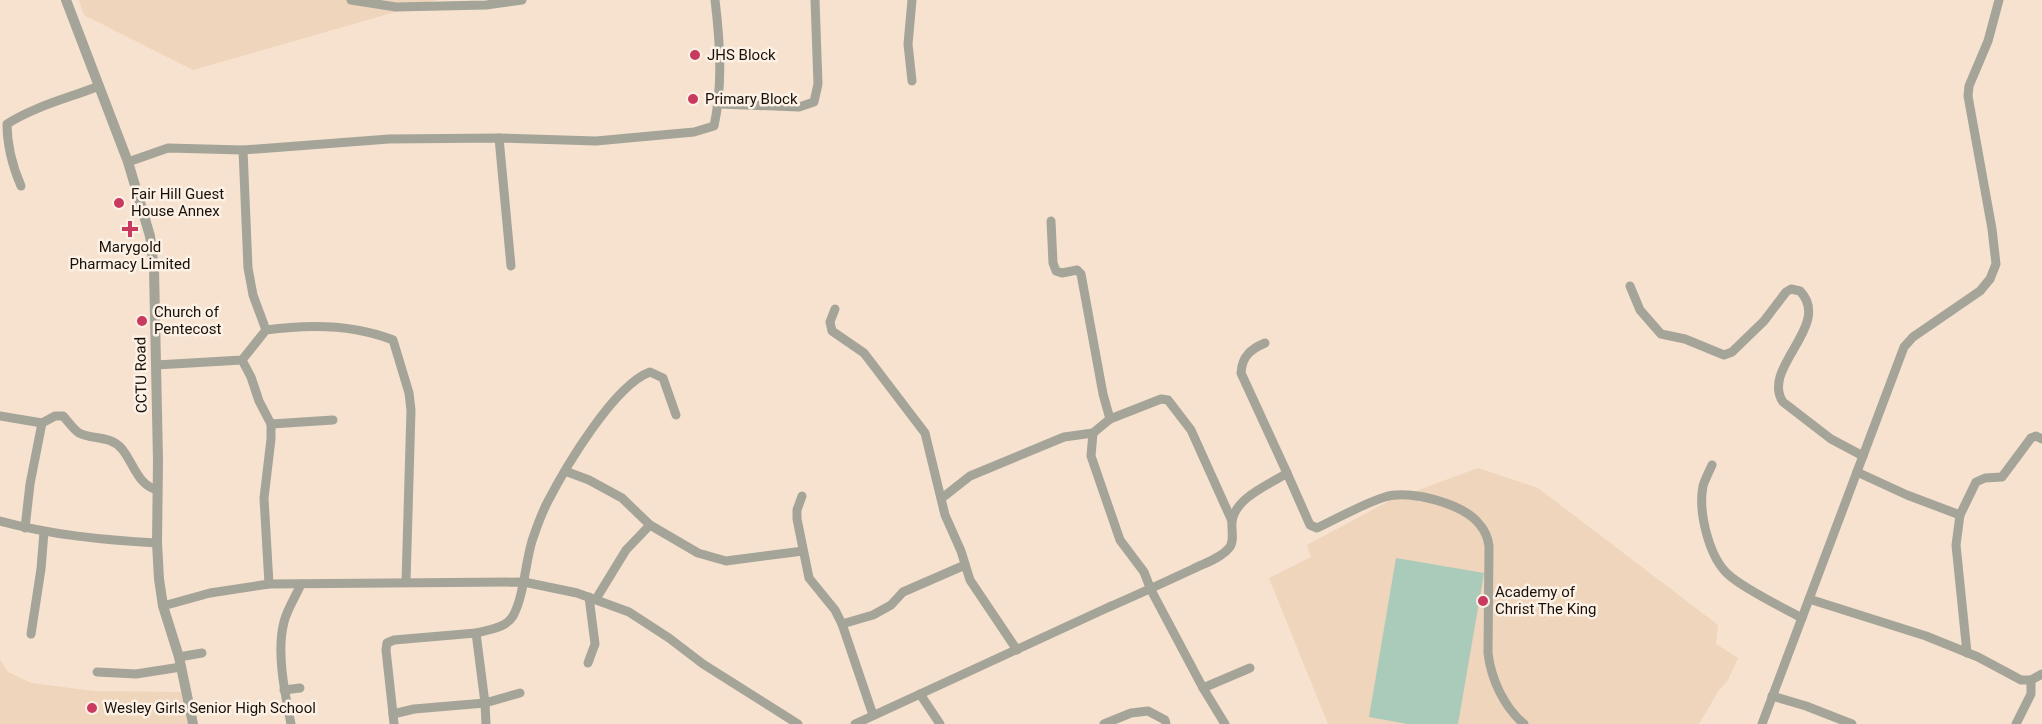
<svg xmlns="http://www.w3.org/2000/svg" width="2042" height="724" viewBox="0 0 2042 724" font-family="Roboto,sans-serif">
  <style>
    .built { fill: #eed5bc }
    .green { fill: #aacaba }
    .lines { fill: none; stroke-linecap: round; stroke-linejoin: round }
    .minor { stroke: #a5a499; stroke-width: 9 }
    .tertiary { stroke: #a5a499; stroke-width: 10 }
    .poi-dot { fill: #c93a60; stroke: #fdf1e5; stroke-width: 2 }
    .labels { text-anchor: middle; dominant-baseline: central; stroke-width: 5; stroke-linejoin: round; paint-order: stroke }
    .poi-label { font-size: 15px; fill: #18110a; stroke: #fdf1e5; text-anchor: start }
    .street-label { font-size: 15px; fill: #18110a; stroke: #fdf1e5 }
  </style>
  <rect width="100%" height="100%" fill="#f6e2ce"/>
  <g class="built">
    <polygon points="79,0 437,0 193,70 84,15"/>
    <polygon points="1478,468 1538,488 1718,625 1716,644 1738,658 1727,682 1719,690 1699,724 1328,724 1269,578 1311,557 1307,545 1389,501"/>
    <polygon points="0,660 8,672 31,683 94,691 181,692 187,724 0,724"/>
  </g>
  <polygon class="green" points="1396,558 1484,573 1458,724 1408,724 1369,717"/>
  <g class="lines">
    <g class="minor">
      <polyline points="351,0 396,7 486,5 522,0"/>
      <polyline points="912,0 908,44 912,81"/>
      <polyline points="719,104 799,107 814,102 818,84 815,0"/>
      <polyline points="499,138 511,266"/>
      <polyline points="243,150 248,268 253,295 266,330"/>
      <path d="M128 162 168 148 243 150 389 139 499 138 596 141 694 132 714 126C723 85 720 41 715 0"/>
      <path d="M21 186C12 165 7 147 7 124 35 106 69 98 99 86"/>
      <path d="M1630 286 1640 310 1661 334 1685 339 1724 355 1732 352 1764 321 1786 292 1791 289 1800 291C1833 325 1760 368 1783 402L1831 439 1863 456"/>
      <polyline points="835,309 830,322 832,331 864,353 925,433 945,515 961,551 970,580 1017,650"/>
      <path d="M1265 343C1251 349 1242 356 1241 373L1287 473"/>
      <polyline points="242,360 251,377 259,401 271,424 271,439 264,498 269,584"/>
      <path d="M156 365 242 360 266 330C309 324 353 324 393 340L409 393 411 410 406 582"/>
      <path d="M0 416 42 423 55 416H63C68 421 73 429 79 433 93 440 110 435 122 449 134 464 137 484 157 490"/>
      <polyline points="1110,419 1161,399 1168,400 1191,430 1232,521"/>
      <polyline points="271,424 333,420"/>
      <polyline points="1093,433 1091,456 1120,540 1144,572 1151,590 1203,688 1225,724"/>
      <path d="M1712 465C1709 472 1705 479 1703 486 1698 512 1709 559 1730 576 1748 591 1780 606 1802 618"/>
      <polyline points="565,471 589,480 622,498 650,525"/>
      <polyline points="1857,472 1907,495 1960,515"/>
      <polyline points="802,496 797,510 797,519 809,578 835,610 842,624 873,715"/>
      <polyline points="942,498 970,476 1064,437 1093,433 1110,419 1103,394 1081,274 1077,270 1062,273 1056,271 1053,263 1051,221"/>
      <path d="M0 521C52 535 103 540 157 543"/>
      <polyline points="25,528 30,484 42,423"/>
      <polyline points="596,599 626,550 650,525 698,553 726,561 803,551"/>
      <polyline points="1809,599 1926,636 1978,657 2021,680 2031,680 2042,674"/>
      <polyline points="163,606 210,593 269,584 524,582 577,593 629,612 669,638 703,664 798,724"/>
      <polyline points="842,624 873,615 891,605 903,592 965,565"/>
      <path d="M476 633C488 630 506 628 513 616 524 596 525 564 532 541 536 529 541 515 547 503 565 468 614 385 650 372L663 378 676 415"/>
      <polyline points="31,634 41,569 44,532"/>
      <polyline points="1967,653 1956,545 1960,515 1976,482 1985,478 2002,477 2031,438 2036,436 2042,439"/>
      <polyline points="179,657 202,653"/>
      <polyline points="588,663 595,644 589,597"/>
      <polyline points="97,672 136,674 181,667"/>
      <polyline points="1203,688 1250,668"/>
      <polyline points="284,690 300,688"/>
      <polyline points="920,694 940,724"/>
      <polyline points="1772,696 1806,706 1852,724"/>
      <polyline points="393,714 386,650 387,643 394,640 476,633 485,703 520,693"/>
      <path d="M291 724C285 694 276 652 284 622 287 609 296 596 301 584"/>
      <polyline points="394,724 393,714 414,709 485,703 486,724"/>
      <path d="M855 724 1109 607C1137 595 1165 582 1193 569 1205 563 1221 558 1229 548 1235 541 1231 530 1232 521 1236 497 1269 485 1287 473L1310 525 1317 528C1339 518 1362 504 1385 497 1410 489 1465 504 1480 525 1486 532 1488 538 1489 546L1488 653C1491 679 1504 707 1524 724"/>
      <polyline points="1104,724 1131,713 1148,711 1165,720 1166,724"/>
      <polyline points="1762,724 1904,347 1913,337 1980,291 1990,279 1996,264 1992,229 1968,96 1969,86 1988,41 1999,0"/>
      <polyline points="2016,724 2031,694 2031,680"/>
    </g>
    <polyline class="tertiary" points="66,0 128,162 150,236 154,269 158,461 157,543 159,579 163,606 179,657 193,724"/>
  </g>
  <g class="poi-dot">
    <circle cx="695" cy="55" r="6"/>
    <circle cx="693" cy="99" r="6"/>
    <circle cx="119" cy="203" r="6"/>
    <path d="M127 220h6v6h6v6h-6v6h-6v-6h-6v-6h6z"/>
    <circle cx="142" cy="321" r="6"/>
    <circle cx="1483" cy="601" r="6"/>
    <circle cx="92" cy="708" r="6"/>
  </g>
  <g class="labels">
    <g class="poi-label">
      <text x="707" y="55">JHS Block</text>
      <text x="705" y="99">Primary Block</text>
      <text x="131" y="194">Fair Hill Guest<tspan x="131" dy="17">House Annex</tspan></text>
      <text x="130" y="247" text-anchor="middle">Marygold<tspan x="130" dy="17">Pharmacy Limited</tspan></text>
      <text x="154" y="312">Church of<tspan x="154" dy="17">Pentecost</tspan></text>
      <text x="1495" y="592">Academy of<tspan x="1495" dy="17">Christ The King</tspan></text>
      <text x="104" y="708">Wesley Girls Senior High School</text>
    </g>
    <g class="street-label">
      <text transform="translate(141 375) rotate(-91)">CCTU Road</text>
    </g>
  </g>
</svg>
